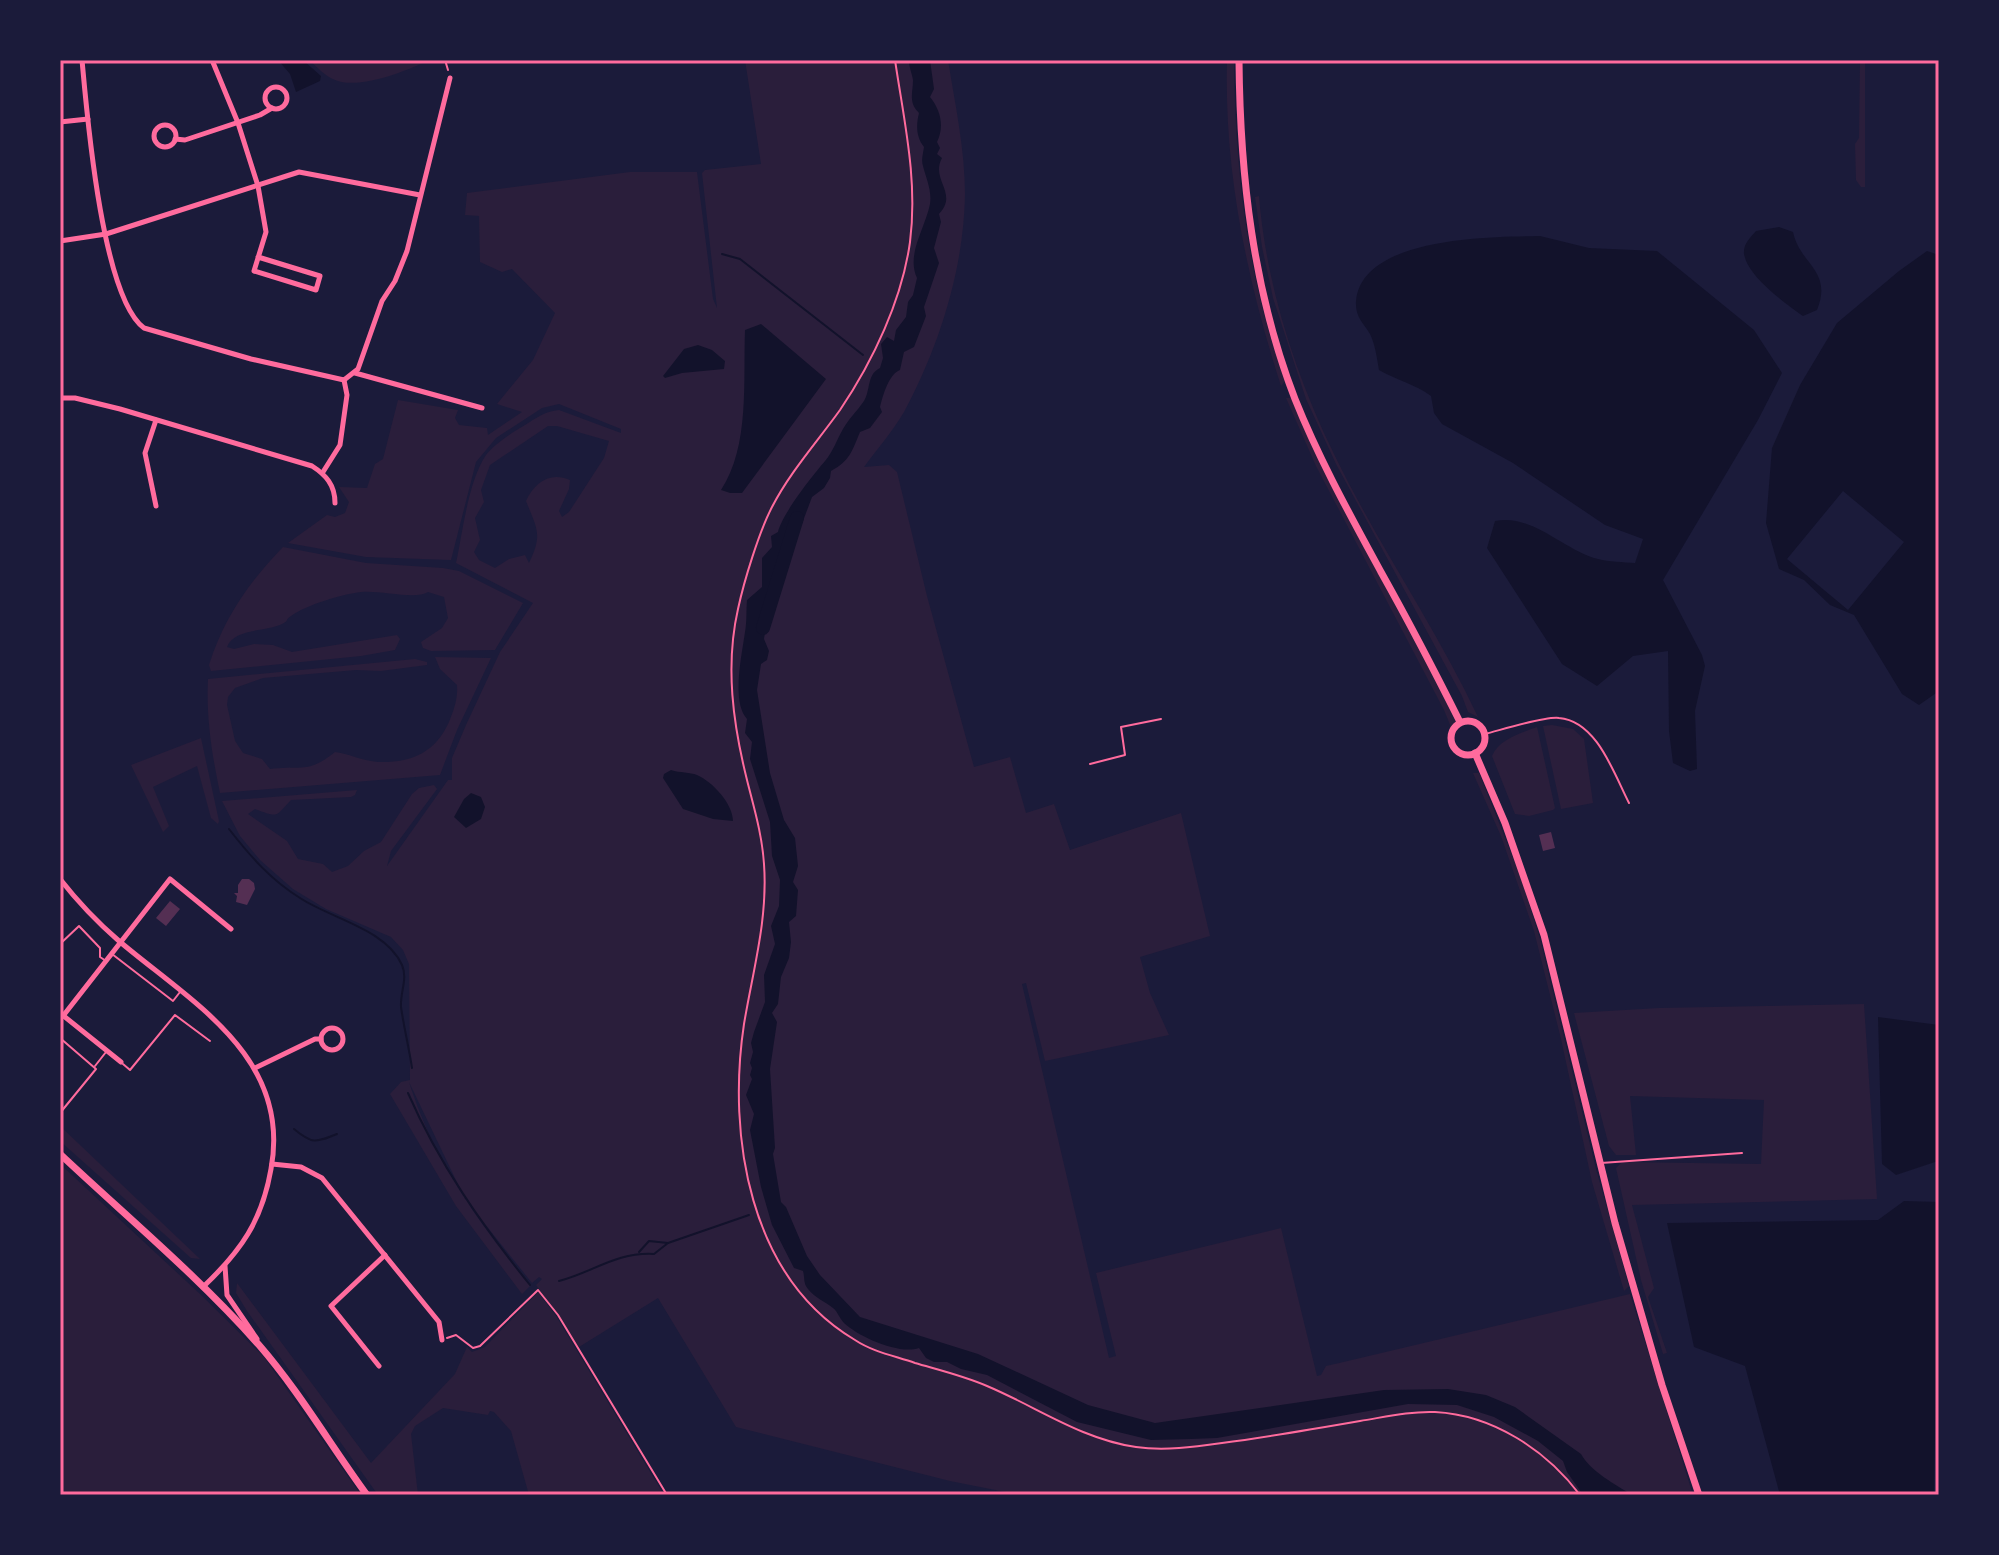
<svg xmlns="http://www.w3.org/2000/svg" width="1999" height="1555" viewBox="0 0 1999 1555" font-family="'PT Sans',sans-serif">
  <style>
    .green { fill: #2a1e3b; fill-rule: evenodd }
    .water { fill: #12122b; fill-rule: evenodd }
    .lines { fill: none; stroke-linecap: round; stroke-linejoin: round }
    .stream { stroke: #12122b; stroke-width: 2 }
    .river { stroke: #12122b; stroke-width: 14 }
    .building { fill: #542f53 }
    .path { stroke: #ff6b9d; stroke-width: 2 }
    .service { stroke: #ff6b9d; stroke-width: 2 }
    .minor { stroke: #ff6b9d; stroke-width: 5 }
    .secondary { stroke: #ff6b9d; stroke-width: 7 }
    .neatline { fill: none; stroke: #ff6b9d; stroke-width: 3 }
  </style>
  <rect width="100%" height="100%" fill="#1b1b3a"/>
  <g class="green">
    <path d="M309 60H429C407 71 359 90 335 80 325 76 317 67 309 60Z"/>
    <path d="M745 60H948C955 104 965 149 965 194 964 269 939 347 904 412 893 431 877 449 864 467L889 465 897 472 927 596 974 767 1010 757 1026 813 1054 804 1070 850 1181 813 1210 936 1140 957 1150 993 1169 1035 1045 1061 1026 983 1022 984 1109 1358 1116 1356 1096 1273 1281 1228 1317 1376 1321 1375 1326 1366 1335 1364 1630 1294 1693 1495H1021L950 1481 736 1427 658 1298 579 1347 536 1285 542 1279 539 1277 532 1283 465 1199 409 1082C434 1162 478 1221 530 1286L522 1294 456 1206 390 1094 401 1082 410 1080 409 964 403 950 391 937 326 909 293 889 260 860 240 836 222 801 357 790 355 795 351 797 291 800C275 817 279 818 255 809L248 814 287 841 298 859 323 864 332 872 348 866 364 851 381 842 412 794 419 788 434 785 437 789 391 851 387 866 448 780H452V758L466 725 500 652 533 603 456 563C463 531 468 482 486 455 495 443 512 433 525 425 536 418 546 411 559 410L621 433V429L559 404 542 408 496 438 476 462 451 560 366 557 288 543 327 515 335 517 345 513 349 502 339 487 367 488 375 464 383 459 398 400 458 410 455 418 459 425 487 428 488 435 522 412 497 404 533 360 555 313 512 269 502 272 480 262 479 216 465 215 467 193 630 172H697L713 299 717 308 702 173 705 170 761 164ZM548 426H557L609 441 604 458 569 512 562 517 559 511 569 489 570 480C550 471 534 483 526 501 537 529 543 534 529 563L525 555 509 559 495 568 479 560 474 552 480 540 475 518 484 502 481 490 490 465Z"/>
    <path d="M1227 60H1234C1235 170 1247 278 1285 381L1281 386C1247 280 1224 172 1227 60Z"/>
    <polygon points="1860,60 1865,60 1865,187 1861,187 1856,180 1855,144 1859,138"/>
    <path d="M1259 196C1266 284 1295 374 1334 454 1377 543 1435 626 1478 717L1468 712 1462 696 1336 464 1306 399 1273 298 1262 247 1255 197Z"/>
    <path d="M1286 398H1291C1340 510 1404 615 1457 725L1453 732 1444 710 1316 466Z"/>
    <path d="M283 547 366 563 443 568 459 571 523 603 495 650 431 651 423 648 421 642 442 628 448 618 444 597 428 592C415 600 381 590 361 592 343 594 306 605 291 616 283 622 291 619 282 624 266 632 234 628 227 647L234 649 254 644 273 645 292 652 397 635 400 639 395 650 361 656 211 671 209 665C224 618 249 582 283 547Z"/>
    <path d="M435 657 491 658 457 730 440 775 220 793C212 755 206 718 208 679L415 659 427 662V665L381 671 356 670 263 678 235 688 228 697 227 705 235 741 243 753 262 759 270 769C301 765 308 774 335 752 350 754 363 761 378 762 411 763 435 753 449 722 454 709 458 699 457 685L440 669Z"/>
    <polygon points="1552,725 1573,729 1584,739 1593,803 1561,809 1543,726"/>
    <path d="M1537 727 1555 808 1553 810 1529 816 1515 814 1492 756C1499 739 1521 733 1537 727Z"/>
    <polygon points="201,738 219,821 218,824 211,818 197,766 153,787 169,826 163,832 131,765"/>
    <polygon points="1473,773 1479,773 1520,875 1540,939 1596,1169 1629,1286 1624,1291 1592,1182 1561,1039 1534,931 1501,836"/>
    <polygon points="1864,1004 1877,1199 1632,1205 1654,1288 1648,1297 1667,1353 1663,1354 1641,1280 1616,1168 1622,1162 1761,1164 1764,1100 1630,1096 1636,1155 1616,1155 1609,1146 1574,1013 1659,1008"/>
    <polygon points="60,1126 200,1259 191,1258 60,1141"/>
    <polygon points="60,1164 200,1294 264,1357 361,1495 60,1495"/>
    <polygon points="237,1283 371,1463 455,1374 467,1347 472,1352 485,1347 538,1292 556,1316 664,1495 529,1495 511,1431 494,1412 490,1411 488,1415 443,1408 415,1426 411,1434 418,1495 378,1495 247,1311 236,1293"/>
  </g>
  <g class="water">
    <polygon points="278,60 303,60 321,76 320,81 296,92 290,74"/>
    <path d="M909 60H930L934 89 930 97C940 109 945 126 937 142L940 148 937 154 942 158C930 180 959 193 939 214L941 222 934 248 939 263 924 307 926 316 914 347 904 352 900 370C889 374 883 395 880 407L882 412 870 428 860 432C852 451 850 461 831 471L830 478 824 488 812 497 800 529 785 546 771 594 764 639 769 651 767 660 761 664 757 690 770 773 784 820 795 838 798 866 793 882 798 890 796 916 789 922 791 942 789 958 781 977 778 1004 772 1013 777 1022 770 1069 775 1148 773 1154 781 1202 786 1207 807 1256 820 1275 860 1317 978 1354 1088 1405 1155 1423 1384 1390 1448 1389 1486 1395 1515 1407 1581 1454C1591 1472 1615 1484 1632 1495H1583L1567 1472 1563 1461 1538 1441 1494 1417 1457 1405 1408 1404 1217 1438 1191 1439 1151 1440 1077 1422 987 1375 961 1369 947 1362H934L926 1358 919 1348C899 1355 859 1337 844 1323 839 1318 838 1312 833 1308 824 1301 815 1298 808 1289 803 1283 805 1278 803 1271L794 1268 772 1225 761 1187 750 1130 754 1114 746 1095 752 1079 750 1075 752 1068 750 1063 753 1052 751 1043 754 1032 765 1002 764 975 775 944 771 926 779 906 780 880 772 856 770 822 750 759 752 742 745 733 747 719C731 702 742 654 745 632 747 622 746 611 747 600L762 587V558L772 547 771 536 778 532C782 514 813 475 825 461 833 452 837 439 843 429 848 420 856 412 861 405 872 394 865 375 880 368L883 358 881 344 887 337 894 341 896 330 906 317 908 302 913 295 917 278C906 254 925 229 930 204 932 190 926 178 923 166 921 160 923 154 924 147 916 137 916 125 919 113 908 102 913 93 913 80 912 73 909 68 909 60Z"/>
    <path d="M1779 227 1793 232C1800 265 1833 270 1817 310L1803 316C1785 303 1748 277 1744 254 1743 244 1750 238 1756 231Z"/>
    <path d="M1540 236 1589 248 1657 251 1754 330 1782 373 1758 420 1663 580 1702 655 1705 666 1695 711 1697 769 1690 771 1673 763 1669 731 1668 651 1633 656 1597 686 1562 664 1487 548 1495 521C1532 513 1563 550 1598 559 1609 562 1623 562 1635 563L1643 539 1605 525 1513 463 1442 424 1434 413 1431 396C1415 384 1396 380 1379 370 1377 358 1375 344 1370 334 1363 322 1355 317 1356 301 1362 236 1493 237 1540 236Z"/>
    <path d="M1927 251 1939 255V691L1919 705 1902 694 1854 615 1830 605 1804 580 1779 569 1766 523 1772 448 1800 385 1837 323 1899 271ZM1843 491 1904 542 1848 610 1787 559Z"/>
    <path d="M761 324 826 379 742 493H730L721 490C750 446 743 381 745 330Z"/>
    <polygon points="698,345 712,350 725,361 724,369 682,373 665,378 663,376 684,349"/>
    <path d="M671 770C680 773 690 772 697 775 713 782 733 804 733 821L713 819 683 809 663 778 664 774Z"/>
    <polygon points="471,793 481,797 485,807 481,819 466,828 454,817 464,799"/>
    <polygon points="1878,1017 1939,1025 1938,1161 1896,1175 1882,1164"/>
    <polygon points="1904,1201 1939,1202 1934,1495 1780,1495 1745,1366 1694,1347 1667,1223 1878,1220"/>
  </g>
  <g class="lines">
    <g class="stream">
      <polyline points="722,254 740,259 863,355"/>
      <path d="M229 829C250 856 271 880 300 898 332 919 386 929 402 965 408 979 400 992 401 1007 404 1028 409 1048 412 1068"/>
      <path d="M408 1093C439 1164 482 1225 530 1285"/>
      <path d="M294 1129C312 1144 315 1143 337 1134"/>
      <polyline points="639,1252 649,1241 668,1243"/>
      <path d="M559 1281C594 1272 615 1252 654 1254L668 1243 749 1215"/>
    </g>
    <polyline class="river" points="763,628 797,518"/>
  </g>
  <g class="building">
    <polygon points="1551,832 1555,848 1543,851 1539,835"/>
    <polygon points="242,879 249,879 254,883 255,889 247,905 236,902 237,896 234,893 238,893 238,885"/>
    <polygon points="170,901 180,909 166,926 156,918"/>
  </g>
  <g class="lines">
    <g class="path">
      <polyline points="445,60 448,70"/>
      <path d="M895 60C904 121 918 180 910 242 902 300 873 361 840 410 817 442 790 472 772 507 759 532 744 581 738 609 725 666 733 724 747 780 754 808 762 834 764 864 768 919 753 970 744 1024 727 1136 749 1277 855 1340 873 1352 895 1356 915 1363 939 1370 964 1376 987 1386 1037 1407 1081 1439 1136 1447 1164 1451 1194 1447 1222 1443 1268 1437 1314 1429 1360 1421 1385 1417 1410 1411 1435 1412 1493 1415 1546 1450 1580 1495"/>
      <polyline points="447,1338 456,1335 473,1348 480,1346 538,1290 558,1315 667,1495"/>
    </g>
    <g class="service">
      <path d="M1485 734C1501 730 1545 716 1559 718 1597 721 1614 774 1629 803"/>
      <polyline points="1090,764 1125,755 1121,727 1161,719"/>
      <polyline points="60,944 79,926 100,948 100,957 106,961"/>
      <polyline points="112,954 173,1001 180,992"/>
      <polyline points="60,1038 96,1069 60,1113"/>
      <polyline points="123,1064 130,1070 175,1015 210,1041"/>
      <polyline points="95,1066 106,1052"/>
      <polyline points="1601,1163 1742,1153"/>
    </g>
    <g class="minor">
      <path d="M82 60C87 115 102 297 144 328L251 359 344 380"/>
      <polyline points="212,60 238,123 258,186 266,232 254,271 316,290 320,276 258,257"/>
      <circle cx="276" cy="98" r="11"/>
      <polyline points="60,122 88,119"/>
      <circle cx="165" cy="136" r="11"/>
      <polyline points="175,139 185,140 260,115 272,108"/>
      <polyline points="60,241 106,234 299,172 420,195"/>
      <polyline points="355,373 482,408"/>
      <polyline points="344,380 358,369 382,301 395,281 407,251 450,78"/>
      <path d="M60 398H75L120 409 312 466C326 475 335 485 335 503"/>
      <polyline points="156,420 145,453 156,506"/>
      <polyline points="323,472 340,445 347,395 344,380"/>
      <path d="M60 879C78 902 97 922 119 941 191 1002 292 1057 271 1169 262 1221 241 1251 203 1287"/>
      <polyline points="60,1013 121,1062"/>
      <polyline points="63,1016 170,879 231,929"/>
      <circle cx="332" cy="1039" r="11"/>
      <polyline points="255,1068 315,1039 321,1039"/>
      <polyline points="272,1164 301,1167 322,1178 439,1322 442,1340"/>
      <polyline points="225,1266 227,1295 257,1339"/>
      <polyline points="379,1366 331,1306 385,1255"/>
    </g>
    <g class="secondary">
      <path d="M1239 60C1240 176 1253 290 1295 399 1319 459 1350 515 1381 572 1409 622 1435 672 1460 722"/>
      <circle cx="1468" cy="738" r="17"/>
      <polyline points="1475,753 1505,823 1544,935 1615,1223 1662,1385 1699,1495"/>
      <path d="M60 1154C127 1217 198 1276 259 1345 299 1391 331 1446 367 1495"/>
    </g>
  </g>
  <rect width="1999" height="1555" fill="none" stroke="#1b1b3a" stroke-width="124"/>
  <rect x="62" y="62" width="1875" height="1431" class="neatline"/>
</svg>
